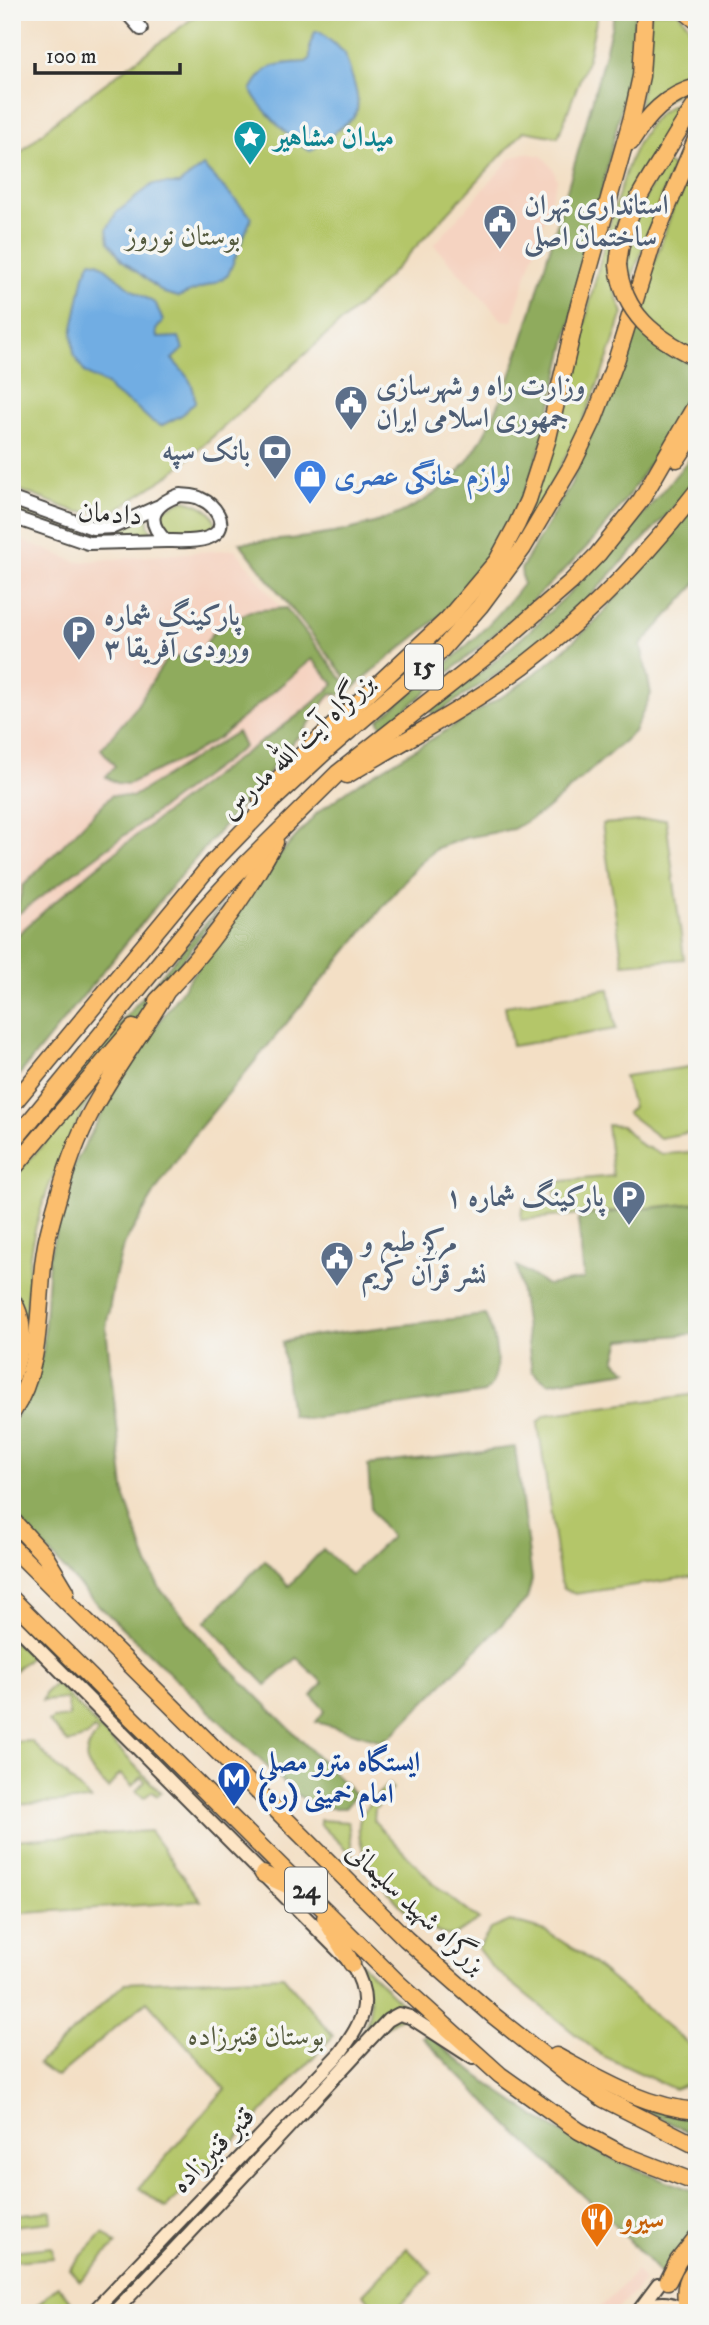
<svg xmlns="http://www.w3.org/2000/svg" width="709" height="2325" viewBox="0 0 709 2325" font-family="'IM FELL DW Pica',Amiri,serif">
  <style>
    .built { fill: #f5d3c1 }
    .green { fill: #b4c669; stroke: #70784a; stroke-width: 2 }
    .forest { fill: #8fab5d; stroke: #5d6b44; stroke-width: 2 }
    .water { fill: #71ade3; stroke: #4e6c87; stroke-width: 2 }
    .lines { fill: none; stroke-linecap: round; stroke-linejoin: round }
    .tertiary-casing { stroke: #494642; stroke-width: 16 }
    .secondary-casing { stroke: #494642; stroke-width: 16 }
    .trunk-casing { stroke: #494642; stroke-width: 19 }
    .tertiary { stroke: #fff; stroke-width: 12 }
    .secondary { stroke: #fde5c5; stroke-width: 12 }
    .trunk { stroke: #fbbe6e; stroke-width: 16 }
    .trunk-bridge-casing { stroke: #494642; stroke-width: 19; stroke-linecap: butt }
    .trunk-bridge { stroke: #fbbe6e; stroke-width: 16 }
    .labels { text-anchor: middle; dominant-baseline: central; stroke-width: 7; stroke-linejoin: round; paint-order: stroke }
    .shield { fill: #f6f6f2; stroke: #686867; stroke-width: 2 }
    .shield-label { font-size: 26px; font-weight: bold; fill: #2b2b2b }
    .culture-label { font-size: 28px; font-weight: bold; fill: #0d838f; stroke: #f6f6f2; text-anchor: start }
    .service-label { font-size: 28px; font-weight: bold; fill: #4e5e75; stroke: #f6f6f2; text-anchor: start }
    .park-label { font-size: 28px; fill: #545a3e; stroke: #f6f6f2 }
    .shop-label { font-size: 28px; font-weight: bold; fill: #366cbe; stroke: #f6f6f2; text-anchor: start }
    .street-label { font-size: 28px; fill: #2b2b2b; stroke: #f6f6f2 }
    .transit-label { font-size: 28px; font-weight: bold; fill: #164399; stroke: #f6f6f2; text-anchor: start }
    .food-label { font-size: 28px; font-weight: bold; fill: #c56008; stroke: #f6f6f2; text-anchor: start }
  </style>
  <rect width="100%" height="100%" fill="#f6f6f2"/>
  <filter id="ink" filterUnits="userSpaceOnUse"><feTurbulence type="fractalNoise" baseFrequency=".0143" numOctaves="2"/><feDisplacementMap in="SourceGraphic" scale="14" xChannelSelector="R" yChannelSelector="G"/><feConvolveMatrix kernelMatrix="1 2 1 2 8 2 1 2 1" color-interpolation-filters="sRGB"/></filter>
  <filter id="wash" filterUnits="userSpaceOnUse"><feTurbulence type="fractalNoise" baseFrequency=".00686" numOctaves="4" result="noise"/><feDisplacementMap in="SourceGraphic" scale="28" xChannelSelector="R" yChannelSelector="G"/><feGaussianBlur stdDeviation="1.57" result="paint"/><feColorMatrix in="noise" values="0 0 0 0 0 0 0 0 0 0 0 0 0 0 0 0 0 1.4 0 .05"/><feComposite in="paint" operator="in"/></filter>
  <g filter="url(#wash)">
    <rect width="100%" height="100%" fill="#f3dfc5"/>
    <g class="built">
      <polygon points="524,153 542,156 553,168 557,180 512,321 502,320 434,245 511,158"/>
      <polygon points="12,536 77,562 235,549 343,688 195,829 12,1040"/>
      <polygon points="636,2271 645,2281 614,2313 595,2313"/>
    </g>
    <g class="green">
      <polygon points="201,12 598,12 588,58 558,137 524,131 370,296 171,474 113,512 77,512 12,487 12,160 60,117"/>
      <path d="M651 12H678C701 37 697 48 697 80L638 119Z"/>
      <path d="M688 98H692C669 134 620 199 612 239 607 265 612 289 623 313 597 396 565 469 515 541 535 497 551 453 564 406 582 342 594 277 613 214 623 180 633 138 660 113 668 106 678 102 688 98Z"/>
      <polygon points="697,149 697,366 671,353 634,322 677,197"/>
      <path d="M665 162 673 167 631 280C615 236 645 200 665 162Z"/>
      <path d="M184 500C198 503 214 510 216 525L210 532 171 533C163 526 161 520 164 509Z"/>
      <path d="M12 507C63 527 99 550 149 514L148 525 153 534 93 538 74 534 12 511Z"/>
      <polygon points="666,819 684,959 623,964 602,824"/>
      <polygon points="609,989 616,1029 512,1046 505,1006"/>
      <polygon points="697,1066 697,1131 660,1138 627,1113 633,1107 624,1076"/>
      <path d="M95 1087C71 1136 43 1188 32 1243 26 1272 27 1316 26 1347L17 1298 12 1290V1179Z"/>
      <polygon points="607,1125 622,1126 641,1145 662,1154 697,1152 697,1203 521,1220 522,1208 556,1202 554,1182 613,1176"/>
      <polygon points="697,1394 697,1576 575,1594 564,1589 560,1580 538,1423 545,1415"/>
      <polygon points="12,1640 30,1657 12,1673"/>
      <path d="M56 1683 161 1793 157 1796 152 1791 144 1798 136 1791 145 1782 141 1777 132 1786 120 1774 108 1788C88 1768 76 1759 98 1733L94 1729 86 1737 68 1743 49 1722 53 1719 69 1717 67 1699 42 1701 46 1692Z"/>
      <polygon points="31,1741 91,1800 12,1805 12,1742"/>
      <path d="M388 1784 393 1789 375 1809 374 1821 434 1884 479 1920 453 1936C416 1936 353 1861 359 1823 362 1808 378 1795 388 1784Z"/>
      <polygon points="320,1820 348,1822 353,1856 320,1824"/>
      <polygon points="150,1831 201,1901 12,1914 12,1840"/>
      <polygon points="510,1921 545,1931 582,1954 697,2051 697,2080 674,2089 601,2055 492,1967 478,1949 491,1929"/>
      <path d="M346 1949 415 2016 408 2013 355 2047C381 2002 371 1989 346 1949Z"/>
      <polygon points="283,1976 333,2036 256,2119 166,2208 139,2188 225,2089 147,2001 57,2077 38,2064 125,1983"/>
      <polygon points="51,2211 52,2222 12,2226 12,2215"/>
      <polygon points="103,2233 116,2244 80,2281 69,2269"/>
      <polygon points="52,2247 53,2258 12,2261 12,2251"/>
      <polygon points="407,2248 432,2273 393,2313 382,2313 363,2294"/>
      <polygon points="58,2286 80,2313 29,2313"/>
    </g>
    <g class="forest">
      <path d="M615 12H635L631 66 545 432C539 450 534 470 526 488 508 529 473 586 440 616 412 641 381 662 354 688L240 543C309 538 385 533 442 488 500 442 529 318 550 248 573 170 596 92 615 12Z"/>
      <path d="M634 322 671 353 697 367V388C662 443 629 503 584 550 522 615 451 670 383 728L378 720C429 678 484 637 523 584L521 569 571 484Z"/>
      <path d="M697 449V481L677 504 580 607 528 654 434 715 430 711C533 638 619 547 697 449Z"/>
      <polygon points="697,502 697,583 641,645 651,694 634,732 546,810 513,829 465,838 437,848 417,866 197,1131 160,1184 123,1246 114,1281 106,1328 125,1497 148,1565 160,1589 216,1655 356,1795 345,1808 321,1808 297,1795 89,1596 12,1512 12,1422 34,1386 43,1351 49,1257 73,1167 122,1075 266,870 317,813 351,788 511,691 550,662 596,621"/>
      <path d="M286 608 351 690 345 696 331 693 306 728 281 755 265 778 177 880 12 1084V940C79 878 152 823 224 768 261 741 302 716 334 684L312 659 220 737 186 757 128 784 117 783 106 777 115 766 101 749 134 710 167 658 198 656 212 634 250 611Z"/>
      <polygon points="237,732 244,747 15,916 23,886 112,795 132,797"/>
      <path d="M224 902C161 996 85 1080 12 1166V1153L110 1035Z"/>
      <polygon points="697,1203 697,1348 694,1334 621,1340 615,1361 628,1371 548,1383 532,1371 517,1266 547,1285 584,1279 578,1220 588,1215"/>
      <path d="M485 1315C496 1336 505 1376 484 1393L306 1419 291 1415 282 1343 295 1338Z"/>
      <polygon points="515,1447 532,1579 527,1599 392,1735 382,1741 316,1722 325,1710 312,1696 323,1683 297,1658 266,1685 205,1622 265,1560 289,1586 323,1549 351,1575 391,1537 371,1510 368,1465"/>
      <path d="M429 2035C479 2079 532 2119 592 2149 626 2166 661 2179 697 2192V2228L663 2272 660 2273 612 2222 517 2134 422 2037Z"/>
      <polygon points="621,2097 697,2114 697,2137"/>
    </g>
    <g class="water">
      <path d="M315 32H320L345 53C348 71 366 103 353 118L311 151C298 148 256 104 251 90 266 62 277 64 306 62L310 59V44Z"/>
      <path d="M203 166 252 217 228 275C220 283 191 291 178 297L164 293 122 260 109 242 107 229 116 213 153 184H179Z"/>
      <path d="M91 261 98 262 131 289 156 304 163 321 156 330 157 338 179 337 183 349 172 359C185 375 194 379 195 402L182 415 161 426 151 421 137 408 112 392 107 385 85 373 74 355 72 333 84 275Z"/>
    </g>
  </g>
  <g filter="url(#ink)">
    <g class="lines">
      <defs>
        <g id="tertiary">
          <polyline points="126,12 141,29"/>
          <path d="M180 495C187 496 195 495 201 499 213 504 229 523 215 534 204 543 180 541 166 541 143 519 154 504 180 495Z"/>
          <polyline points="12,499 93,528 113,527 157,507"/>
          <polyline points="12,517 88,543 166,541"/>
        </g>
        <g id="secondary">
          <path d="M12 1622 352 1964C374 2001 364 2020 340 2053L92 2313"/>
          <path d="M644 2306C663 2301 671 2301 688 2313"/>
          <path d="M113 2313C207 2217 296 2118 388 2020L399 2014 410 2017 473 2058"/>
          <polyline points="637,2313 658,2285"/>
        </g>
        <g id="trunk">
          <polyline points="686,12 697,21"/>
          <path d="M631 142C648 115 666 95 697 87"/>
          <path d="M618 265C622 221 639 195 662 159 673 140 684 121 697 103"/>
          <polyline points="677,459 697,429"/>
          <path d="M347 775C396 745 451 716 498 684 575 631 640 564 697 491"/>
          <polyline points="261,800 290,766 448,619 497,561 517,524 528,500 548,438 577,312 632,117 641,76 645,12"/>
          <path d="M157 1001C203 955 244 899 275 842"/>
          <polyline points="12,1105 213,862 274,799 328,749 435,657 480,606 523,548 572,465 594,419 617,358 653,242 697,137"/>
          <polyline points="12,1143 202,911 235,875 338,773 490,653 571,582 598,554 641,500 697,403"/>
          <polyline points="12,1170 133,1028"/>
          <path d="M12 1300C28 1323 21 1351 12 1376"/>
          <path d="M12 1413C49 1358 33 1289 50 1227 60 1189 71 1151 89 1116 111 1073 141 1035 165 994"/>
          <polyline points="12,1520 45,1556 66,1591"/>
          <polyline points="12,1547 406,1939 494,2016 571,2077 604,2099 697,2146"/>
          <polyline points="12,1599 398,1983 500,2075 579,2131 622,2154 697,2183"/>
          <polyline points="263,1874 302,1892"/>
          <polyline points="325,1918 352,1964"/>
          <path d="M556 2056C601 2080 645 2107 697 2111"/>
          <polyline points="668,2281 678,2261 697,2237"/>
          <path d="M688 2313C684 2295 683 2281 697 2267"/>
        </g>
      </defs>
      <use href="#tertiary" class="tertiary-casing"/>
      <use href="#secondary" class="secondary-casing"/>
      <use href="#trunk" class="trunk-casing"/>
      <use href="#tertiary" class="tertiary"/>
      <use href="#secondary" class="secondary"/>
      <use href="#trunk" class="trunk"/>
      <defs>
        <path id="trunk-bridge" d="M618 265C623 314 655 338 697 358"/>
      </defs>
      <use href="#trunk-bridge" class="trunk-bridge-casing"/>
      <use href="#trunk-bridge" class="trunk-bridge"/>
    </g>
  </g>
  <defs>
    <symbol id="sight-pin" viewBox="-11 -11 22 30"><path d="M0 17L-7.5 6A9.5 9.5 0 1 1 7.5 6Z" fill="#0f9aa8" stroke="#f6f6f2"/><path d="M0-6L1.8-2.2L6-1.7L2.9 1.2L3.7 5.4L0 3.3L-3.7 5.4L-2.9 1.2L-6-1.7L-1.8-2.2Z" fill="#fff"/></symbol>
    <symbol id="civic-pin" viewBox="-11 -11 22 30"><path d="M0 17L-7.5 6A9.5 9.5 0 1 1 7.5 6Z" fill="#5c6f8a" stroke="#f6f6f2"/><path d="M-.6-6.5H3V-4.5H.6V-3L4-1V1h2V6H-6V1h2V-1L-.6-3ZM-1.2 2.5V6h2.4V2.5Z" fill="#fff"/></symbol>
    <symbol id="bank-pin" viewBox="-11 -11 22 30"><path d="M0 17L-7.5 6A9.5 9.5 0 1 1 7.5 6Z" fill="#5c6f8a" stroke="#f6f6f2"/><path d="M-6-4H6V4H-6ZM0-2.3a2.3 2.3 0 1 0 0 4.6a2.3 2.3 0 1 0 0-4.6Z" fill="#fff"/></symbol>
    <symbol id="shop-pin" viewBox="-11 -11 22 30"><path d="M0 17L-7.5 6A9.5 9.5 0 1 1 7.5 6Z" fill="#3f7fe0" stroke="#f6f6f2"/><path d="M-5-2.5h2.3a2.7 3.5 0 0 1 5.4 0H5L5.5 6h-11ZM-1.5-2.5h3a1.5 2.3 0 0 0-3 0Z" fill="#fff"/></symbol>
    <symbol id="parking-pin" viewBox="-11 -11 22 30"><path d="M0 17L-7.5 6A9.5 9.5 0 1 1 7.5 6Z" fill="#5c6f8a" stroke="#f6f6f2"/><path d="M-3.5-5.5H1a3.5 3.5 0 0 1 0 7H-1V5.5H-3.5ZM-1-3.4V-.6H.8a1.4 1.4 0 0 0 0-2.8Z" fill="#fff"/></symbol>
    <symbol id="metro-pin" viewBox="-11 -11 22 30"><path d="M0 17L-7.5 6A9.5 9.5 0 1 1 7.5 6Z" fill="#1a4fb4" stroke="#f6f6f2"/><path d="M-5.5 5V-5H-3L0 0L3-5H5.5V5H3V-.5L0 4L-3-.5V5Z" fill="#fff"/></symbol>
    <symbol id="restaurant-pin" viewBox="-11 -11 22 30"><path d="M0 17L-7.5 6A9.5 9.5 0 1 1 7.5 6Z" fill="#e8710a" stroke="#f6f6f2"/><path d="M-5-6h1v4h1v-4h1v4h1v-4h1v5L-1.5 .5V6h-2V.5L-5-1ZM5-6V6H3V1.5H1.5Q1.5-4 5-6Z" fill="#fff"/></symbol>
  </defs>
  <g fill-rule="evenodd">
    <use href="#sight-pin" x="231" y="118" width="38" height="52"/>
    <use href="#civic-pin" x="481" y="202" width="38" height="52"/>
    <use href="#civic-pin" x="332" y="383" width="38" height="52"/>
    <use href="#bank-pin" x="256" y="432" width="38" height="52"/>
    <use href="#shop-pin" x="291" y="457" width="38" height="52"/>
    <use href="#parking-pin" x="60" y="613" width="38" height="52"/>
    <use href="#parking-pin" x="610" y="1178" width="38" height="52"/>
    <use href="#civic-pin" x="318" y="1239" width="38" height="52"/>
    <use href="#metro-pin" x="215" y="1759" width="38" height="52"/>
    <use href="#restaurant-pin" x="578" y="2200" width="38" height="52"/>
  </g>
  <g class="labels">
    <g class="shield">
      <rect x="405" y="644.5" width="38" height="45" rx="5"/>
      <rect x="285" y="1867.5" width="42" height="45" rx="5"/>
    </g>
    <g class="shield-label">
      <text x="424" y="667">15</text>
      <text x="306" y="1890">24</text>
    </g>
    <g class="culture-label">
      <text x="274" y="137">میدان مشاهیر</text>
    </g>
    <g class="service-label">
      <text x="524" y="205">استانداری تهران<tspan x="524" dy="32">ساختمان اصلی</tspan></text>
      <text x="376" y="386">وزارت راه و شهرسازی<tspan x="376" dy="32">جمهوری اسلامی ایران</tspan></text>
      <text x="250" y="451" text-anchor="end">بانک سپه</text>
      <text x="104" y="616">پارکینگ شماره<tspan x="104" dy="32">۳ ورودی آفریقا</tspan></text>
      <text x="604" y="1197" text-anchor="end">پارکینگ شماره ۱</text>
      <text x="362" y="1242">مرکز طبع و<tspan x="362" dy="32">نشر قرآن کریم</tspan></text>
    </g>
    <g class="park-label">
      <text x="183" y="236">بوستان نوروز</text>
      <text x="256" y="2036">بوستان قنبرزاده</text>
    </g>
    <g class="shop-label">
      <text x="334" y="476">لوازم خانگی عصری</text>
    </g>
    <g class="street-label">
      <text transform="translate(110 514) rotate(4)">دادمان</text>
      <text transform="translate(297 746) rotate(-43)">بزرگراه آیت الله مدرس</text>
      <text transform="translate(416 1908) rotate(43)">بزرگراه شهید سلیمانی</text>
      <text transform="translate(213 2150) rotate(-46)">قنبر قنبرزاده</text>
    </g>
    <g class="transit-label">
      <text x="258" y="1762">ایستگاه مترو مصلی<tspan x="258" dy="32">امام خمینی (ره)</tspan></text>
    </g>
    <g class="food-label">
      <text x="622" y="2219">سیرو</text>
    </g>
  </g>
  <rect width="709" height="2325" fill="none" stroke="#f6f6f2" stroke-width="42"/>
  <path d="M35 63v10h145v-10" fill="none" stroke="#2b2b2b" stroke-width="3.5"/>
  <text x="46" y="63" font-size="21" fill="#2b2b2b" stroke="#f6f6f2" stroke-width="5" paint-order="stroke">100 m</text>
</svg>
